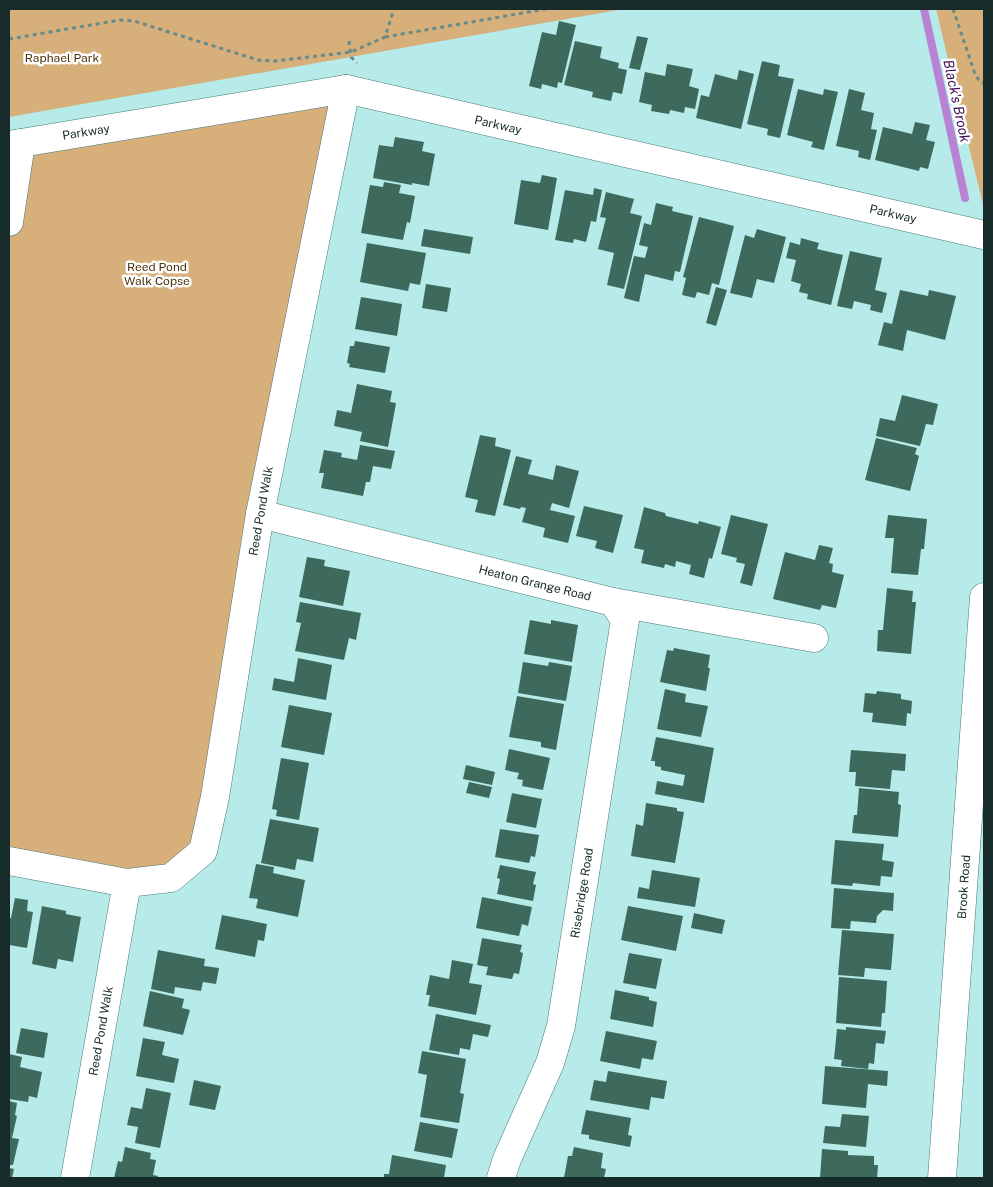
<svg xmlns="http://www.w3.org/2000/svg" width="993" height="1187" viewBox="0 0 993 1187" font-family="'Public Sans',sans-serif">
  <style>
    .green { fill: #d7af7a }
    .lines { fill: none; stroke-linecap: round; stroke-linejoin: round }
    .stream { stroke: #b883d3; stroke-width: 8 }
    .building { fill: #3d6a5d }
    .street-casing { stroke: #487978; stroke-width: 29 }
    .path { stroke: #668b89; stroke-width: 3; stroke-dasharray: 4 4; stroke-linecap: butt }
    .street { stroke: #fff; stroke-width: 28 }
    .labels { text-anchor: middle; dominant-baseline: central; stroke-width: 5; stroke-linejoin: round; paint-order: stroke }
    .park-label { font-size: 12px; fill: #4d340f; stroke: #fff }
    .street-label { font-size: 12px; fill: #162b2a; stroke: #fff }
    .water-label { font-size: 14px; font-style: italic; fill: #400c55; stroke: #fff }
  </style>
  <rect width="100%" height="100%" fill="#b6ebe9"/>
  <g class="green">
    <polygon points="9,9 624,9 9,117"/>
    <polygon points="936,9 984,9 984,209"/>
    <polygon points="346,89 203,851 171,878 9,861 9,222 21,143"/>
  </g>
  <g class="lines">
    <polyline class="stream" points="924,9 965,198"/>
  </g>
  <g class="building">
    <polygon points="559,21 576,25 562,83 558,82 557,88 542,84 541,89 529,86 542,32 556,35"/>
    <polygon points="637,36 648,38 640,70 629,68"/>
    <polygon points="575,41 602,47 600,58 619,63 618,68 627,70 622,94 613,92 611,101 592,97 593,92 564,85"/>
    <polygon points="762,61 780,65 778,76 794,79 780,138 767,135 768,129 747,124"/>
    <polygon points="667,64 693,69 689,86 699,89 695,109 685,107 684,113 670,110 669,114 651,111 652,105 639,102 645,72 665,76"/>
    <polygon points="739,70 754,74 741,129 696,118 701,95 709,97 715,74 737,80"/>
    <polygon points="798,89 823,95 824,89 838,92 824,150 811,147 813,142 787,135"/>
    <polygon points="849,89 865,93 861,110 874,113 871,129 877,130 870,160 858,157 859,151 836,146"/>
    <polygon points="915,122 930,125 926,140 935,142 928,169 920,167 919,171 875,160 883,127 912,134"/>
    <polygon points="395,137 424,142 422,151 435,154 429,186 412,183 412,185 373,178 379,145 393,147"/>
    <polygon points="542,175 557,178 548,230 514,224 521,180 540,183"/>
    <polygon points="384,182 401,185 399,193 415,196 410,223 407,222 403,240 361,233 370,185 383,187"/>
    <polygon points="594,188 602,190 596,222 591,221 586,242 574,239 573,243 555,240 565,190 593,195"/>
    <polygon points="606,192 634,199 630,213 642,216 624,289 607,285 614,253 598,249 606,218 600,217"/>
    <polygon points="656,203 673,207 672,211 693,216 680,272 675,271 673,281 645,274 639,302 624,298 634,256 645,258 648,247 639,245 644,223 651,225"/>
    <polygon points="699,217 734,226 719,285 712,283 709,295 697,292 695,298 682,295 686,278 683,277"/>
    <polygon points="424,229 473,237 470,254 421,246"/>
    <polygon points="757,229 786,237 774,283 757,279 752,298 730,293 745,235 754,238"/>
    <polygon points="801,238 819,243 817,249 843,255 831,305 807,299 808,294 799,292 801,284 791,281 796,260 786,258 790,242 800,245"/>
    <polygon points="367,243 426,253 420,285 410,283 408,291 360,282"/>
    <polygon points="850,251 882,258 875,290 887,293 882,313 870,310 871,305 854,301 852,309 837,306"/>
    <polygon points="426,284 451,288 447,312 422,308"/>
    <polygon points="716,287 727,290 716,326 706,323"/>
    <polygon points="900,290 928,296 929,290 956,296 945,340 907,330 903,351 878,345 884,322 892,324"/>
    <polygon points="361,297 402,304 397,336 355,329"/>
    <polygon points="355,341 390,347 385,373 349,367 350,364 347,363 350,346 354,346"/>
    <polygon points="357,384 392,391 390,402 396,403 388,447 360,441 362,432 334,426 337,410 351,413"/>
    <polygon points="902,395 938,404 933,425 926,424 920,446 876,436 880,418 895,421"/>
    <polygon points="480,435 496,438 495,446 511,450 495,516 475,512 478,500 465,497"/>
    <polygon points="876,438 917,448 915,454 919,456 910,491 865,480"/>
    <polygon points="360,445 395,451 391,469 373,466 370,482 366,482 363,496 321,488 324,473 319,473 324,450 342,453 341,457 357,460"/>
    <polygon points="516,456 532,460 528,474 553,480 556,465 579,471 569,508 552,503 550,510 575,516 568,543 543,537 545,528 522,522 526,508 521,507 520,509 503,505"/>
    <polygon points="584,506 623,515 613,553 595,548 597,541 576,536"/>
    <polygon points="644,507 665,513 666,516 698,524 699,521 721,527 712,559 709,558 704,578 689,574 691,565 676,561 675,567 665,564 664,568 641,563 644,550 634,548"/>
    <polygon points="731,515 768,524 752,586 740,583 745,564 736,562 737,558 721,554"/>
    <polygon points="888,515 927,519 924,549 921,549 918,575 891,573 894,538 885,538"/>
    <polygon points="819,545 833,548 829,563 833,564 832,572 844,575 836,608 822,605 820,610 773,599 785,552 815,560"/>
    <polygon points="307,557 325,560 324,566 350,571 343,606 299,597"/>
    <polygon points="887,588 913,591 912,602 916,602 911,654 877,651 878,630 883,630"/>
    <polygon points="300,602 361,613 356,640 349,638 344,660 295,651 301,623 296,622"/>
    <polygon points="530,620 551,624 551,620 578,625 572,662 524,654"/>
    <polygon points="674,648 710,655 708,668 710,668 706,691 660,682 667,650 673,651"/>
    <polygon points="298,658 332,665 326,700 272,690 274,678 294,682"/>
    <polygon points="523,662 548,666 549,662 572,666 566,701 518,693"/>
    <polygon points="665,689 686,694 685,702 708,706 701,737 657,729"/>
    <polygon points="877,691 901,694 901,699 912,701 911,714 907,713 906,726 872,722 873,713 863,712 865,693 876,694"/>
    <polygon points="517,696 564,704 556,750 541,747 541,742 509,737"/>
    <polygon points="289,705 332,713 324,755 281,747"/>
    <polygon points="656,737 714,748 704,803 655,794 657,781 683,786 685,775 661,770 661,767 655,766 655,761 651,761"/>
    <polygon points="509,749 550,758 543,790 522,786 523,780 517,779 519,773 505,770"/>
    <polygon points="851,750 906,754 905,771 892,770 890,789 855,786 856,772 849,772"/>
    <polygon points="281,758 309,763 299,820 276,816 277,810 272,809"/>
    <polygon points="466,765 495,772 492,785 463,779"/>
    <polygon points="469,782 492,787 489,798 466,793"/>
    <polygon points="859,788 899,792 898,804 901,805 898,837 852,833 854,815 857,815"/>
    <polygon points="512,793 542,799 536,828 506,822"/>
    <polygon points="646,803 677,808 677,811 684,812 675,863 631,856 636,824 643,826"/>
    <polygon points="270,819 319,828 313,862 297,859 295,870 261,863"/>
    <polygon points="500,829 539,835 535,857 531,856 529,863 495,857"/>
    <polygon points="835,840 884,844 882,860 894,862 892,877 881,876 880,886 853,883 852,886 831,884"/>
    <polygon points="256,864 274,867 273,873 305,880 298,917 256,908 258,899 249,898"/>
    <polygon points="500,865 536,872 533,884 536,885 533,901 497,894 500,879 497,878"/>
    <polygon points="652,870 700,878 695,907 637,898 639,887 649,889"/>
    <polygon points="834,888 894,893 893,911 883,910 877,916 876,923 851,921 850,929 831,928"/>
    <polygon points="482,897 532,907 528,926 522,924 519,936 476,928"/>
    <polygon points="15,898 28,900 27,911 33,912 27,948 9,945 9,918 11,918"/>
    <polygon points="42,906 66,911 66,914 81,917 73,962 58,959 56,969 32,964"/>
    <polygon points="628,906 683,916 676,951 621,940"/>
    <polygon points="694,913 725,920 722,934 691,928"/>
    <polygon points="222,915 267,924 264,941 258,940 255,957 215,949"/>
    <polygon points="842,930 894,934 891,970 865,968 864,977 838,975"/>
    <polygon points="482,938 522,945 520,952 523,953 519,974 514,973 512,979 486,975 488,967 477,965"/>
    <polygon points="158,950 205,959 204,966 219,968 216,984 203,982 201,991 175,987 174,994 151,989"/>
    <polygon points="629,953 662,959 656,989 623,983"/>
    <polygon points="452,960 473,964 469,983 482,985 476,1015 428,1006 430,995 426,995 430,975 449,979"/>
    <polygon points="839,977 887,981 885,1013 882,1013 881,1027 836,1023"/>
    <polygon points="615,990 649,997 649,1000 657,1002 653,1027 610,1019"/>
    <polygon points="150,991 184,999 182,1008 190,1010 183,1035 143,1026"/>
    <polygon points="436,1014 491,1025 488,1037 473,1034 470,1050 460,1048 459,1055 429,1050"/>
    <polygon points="846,1027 886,1031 884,1044 876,1043 874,1064 869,1063 868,1069 841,1066 842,1060 834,1059 837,1029 846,1030"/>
    <polygon points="21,1028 48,1033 44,1058 16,1053"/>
    <polygon points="606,1031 657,1041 653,1060 642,1058 640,1069 600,1061"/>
    <polygon points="143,1038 165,1042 162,1055 179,1059 174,1083 136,1076"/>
    <polygon points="422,1051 466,1059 460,1093 464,1094 459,1123 420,1117 427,1075 418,1073"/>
    <polygon points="9,1054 22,1057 20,1067 42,1072 37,1098 29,1096 28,1102 9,1099"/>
    <polygon points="825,1066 888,1071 887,1086 868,1084 866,1108 822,1104"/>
    <polygon points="608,1071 667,1081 664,1099 651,1097 649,1110 590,1100 594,1080 606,1082"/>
    <polygon points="194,1080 221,1086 215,1110 189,1105"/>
    <polygon points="146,1088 171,1093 160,1148 135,1143 138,1127 127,1125 131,1107 142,1109"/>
    <polygon points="9,1101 17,1103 15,1115 17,1116 12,1138 19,1139 13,1165 9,1165"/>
    <polygon points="586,1110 631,1118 628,1135 632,1136 630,1147 589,1139 589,1135 581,1134"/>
    <polygon points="842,1114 869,1116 866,1147 823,1143 825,1126 840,1127"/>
    <polygon points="420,1122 458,1129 452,1158 414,1151"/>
    <polygon points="125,1147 151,1153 150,1159 156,1160 153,1175 158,1176 157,1178 114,1178 118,1161 122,1162"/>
    <polygon points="574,1147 603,1153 601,1168 606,1169 604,1178 564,1178 568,1156 572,1156"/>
    <polygon points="822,1149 848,1151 848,1155 874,1156 874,1165 878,1165 877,1178 820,1178"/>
    <polygon points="392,1155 446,1165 444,1178 384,1178 384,1174 389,1174"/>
    <polygon points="9,1168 14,1169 12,1178 9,1178"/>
  </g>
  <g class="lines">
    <defs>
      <g id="street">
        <polyline points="9,145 346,89 984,235"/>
        <polyline points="9,222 21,143"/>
        <polyline points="260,514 613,602 814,638"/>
        <polyline points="9,861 127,883"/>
        <polyline points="75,1178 127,883 171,878 203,851 215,797 260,514 346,89"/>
        <polyline points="501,1178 507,1159 550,1063 561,1026 625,620 613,602"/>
        <polyline points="942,1178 984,597"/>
      </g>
    </defs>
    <use href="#street" class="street-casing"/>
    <g class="path">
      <polyline points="953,9 975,74 980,82 984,83"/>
      <polyline points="385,37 546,9"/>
      <polyline points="9,39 120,20 134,21 258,60 275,61 351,52 385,37 394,9"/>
      <polyline points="349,41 351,57 357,63"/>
    </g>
    <use href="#street" class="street"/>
  </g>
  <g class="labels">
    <g class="park-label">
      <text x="62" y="58">Raphael Park</text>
      <text x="157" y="267">Reed Pond<tspan x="157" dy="14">Walk Copse</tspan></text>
    </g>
    <g class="street-label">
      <text transform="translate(498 125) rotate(13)">Parkway</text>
      <text transform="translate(86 132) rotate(-9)">Parkway</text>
      <text transform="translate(893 214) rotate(13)">Parkway</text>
      <text transform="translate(261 511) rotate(-80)">Reed Pond Walk</text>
      <text transform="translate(535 583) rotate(14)">Heaton Grange Road</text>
      <text transform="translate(964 887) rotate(-86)">Brook Road</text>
      <text transform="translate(582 893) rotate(-81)">Risebridge Road</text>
      <text transform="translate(101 1031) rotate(-80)">Reed Pond Walk</text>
    </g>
    <g class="water-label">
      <text transform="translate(957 101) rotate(78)">Black's Brook</text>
    </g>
  </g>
  <rect width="993" height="1187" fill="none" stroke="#162b2a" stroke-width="20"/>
</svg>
